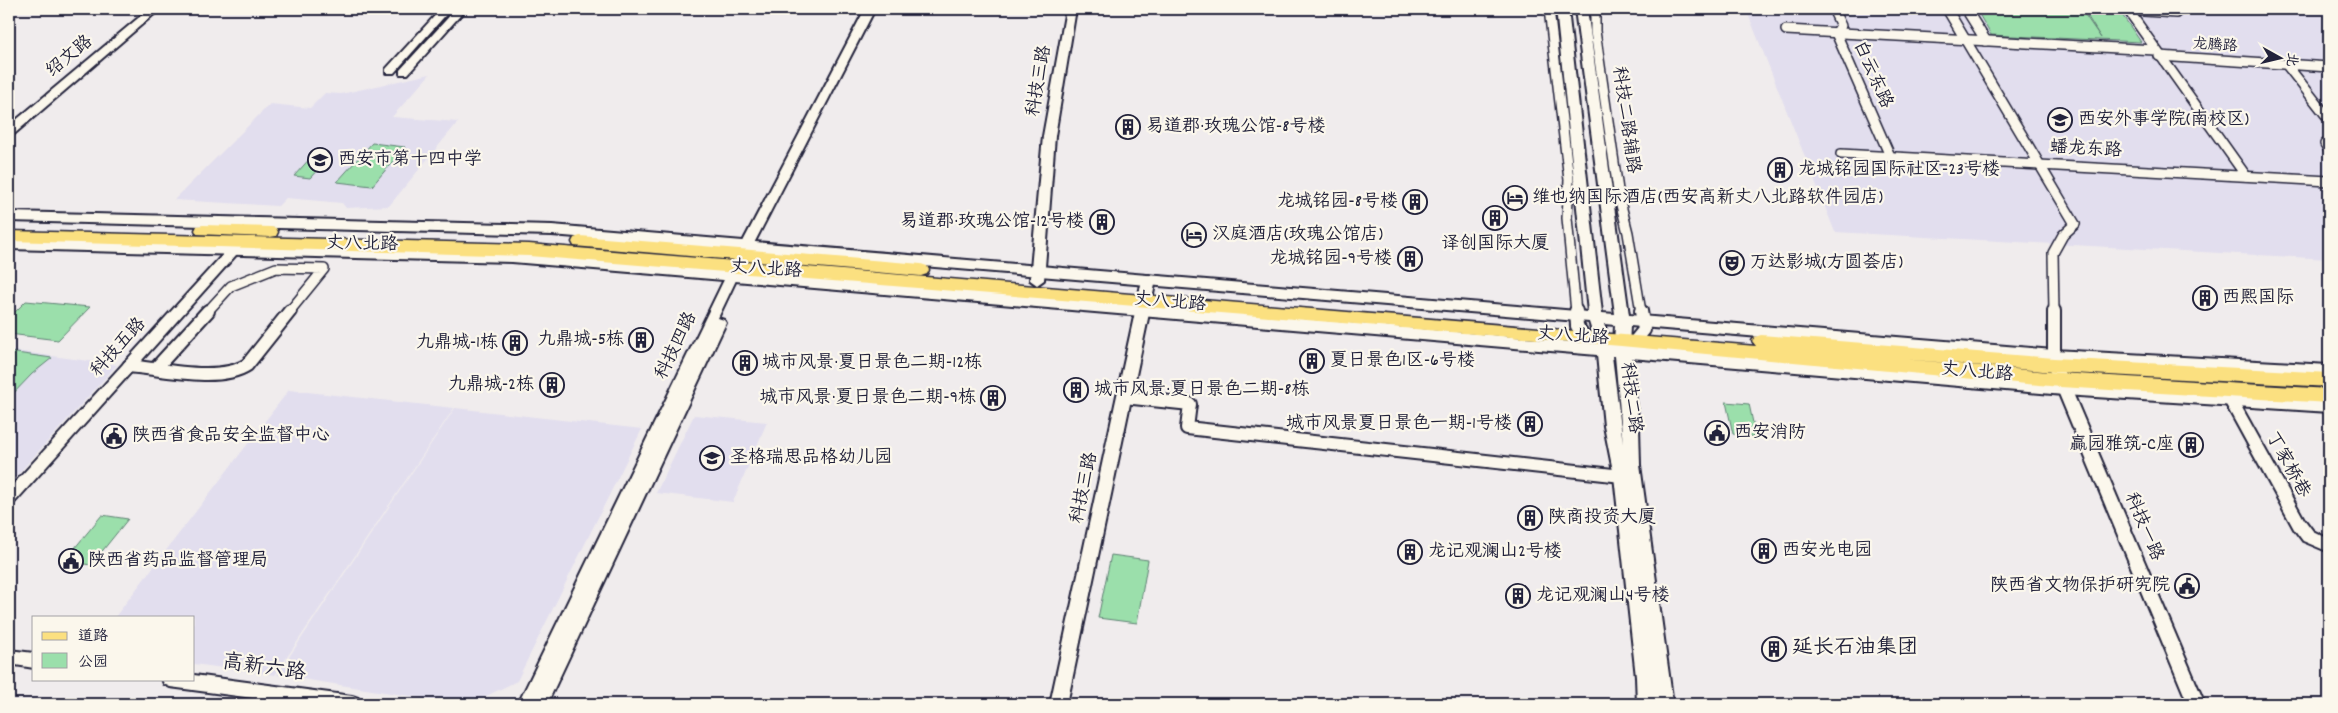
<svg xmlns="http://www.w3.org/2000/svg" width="2338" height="713" viewBox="0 0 2338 713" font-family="Dekko,'LXGW WenKai TC',sans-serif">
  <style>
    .built { fill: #e2deee }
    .green { fill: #9bdfab; stroke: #5e8073 }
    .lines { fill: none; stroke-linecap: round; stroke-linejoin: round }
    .minor-far1-casing { stroke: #22223b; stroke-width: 12 }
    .minor-casing { stroke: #22223b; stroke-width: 16 }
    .tertiary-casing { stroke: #22223b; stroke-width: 4 }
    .secondary-casing { stroke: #22223b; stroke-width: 4 }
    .primary-casing { stroke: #22223b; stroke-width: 3 }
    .minor-far1 { stroke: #fbf7ec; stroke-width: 9 }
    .minor { stroke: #fbf7ec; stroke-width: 12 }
    .tertiary { fill: #fbf7ec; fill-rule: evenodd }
    .secondary { fill: #fbf7ec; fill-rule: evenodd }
    .primary { fill: #fbe080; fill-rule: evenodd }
    .labels { text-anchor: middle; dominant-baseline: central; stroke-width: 4.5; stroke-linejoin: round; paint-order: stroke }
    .far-street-label { font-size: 15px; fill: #22223b; stroke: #fbf7ec }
    .street-label { font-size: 18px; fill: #22223b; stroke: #fbf7ec }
    .poi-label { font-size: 18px; fill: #22223b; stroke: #fbf7ec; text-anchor: start }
    .near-poi-label { font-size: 21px; fill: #22223b; stroke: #fbf7ec; text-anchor: start }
    .near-street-label { font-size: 21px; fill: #22223b; stroke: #fbf7ec }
  </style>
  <rect width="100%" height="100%" fill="#f0eced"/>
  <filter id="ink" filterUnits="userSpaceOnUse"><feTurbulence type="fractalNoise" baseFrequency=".02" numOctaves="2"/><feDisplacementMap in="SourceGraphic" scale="10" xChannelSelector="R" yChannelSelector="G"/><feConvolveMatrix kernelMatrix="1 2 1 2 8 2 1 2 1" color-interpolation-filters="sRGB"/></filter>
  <g filter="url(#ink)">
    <g class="built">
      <polygon points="1746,9 2329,9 2329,259 1835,232"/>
      <polygon points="430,74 392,117 458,122 389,206 346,208 342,203 286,198 278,206 174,200 270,104 310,108 325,93 341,94"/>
      <polygon points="9,350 117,365 9,484"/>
      <polygon points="289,390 454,408 275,675 194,664 194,617 115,617"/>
      <polygon points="455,408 642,429 517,681 470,704 460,704 277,675"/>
      <polygon points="694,415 767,422 733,502 656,493"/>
    </g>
    <g class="green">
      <polygon points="1976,9 2081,9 2101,38 2083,9 2118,9 2141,42 1991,35"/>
      <polygon points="372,143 405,147 372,186 337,182"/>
      <polygon points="314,154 330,156 310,178 294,176"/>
      <polygon points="26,301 90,307 58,340 9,334 9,318"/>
      <polygon points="9,352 52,358 32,374 9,398"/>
      <polygon points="1726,402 1749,404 1756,437 1733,434"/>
      <polygon points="102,515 128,519 91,565 64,561"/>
      <polygon points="1111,555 1148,560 1137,623 1098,618"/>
    </g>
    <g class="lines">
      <defs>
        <g id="minor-far1">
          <polyline points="1549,9 1569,180 1567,218 1576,312"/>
          <polyline points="1595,9 1595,31 1619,197 1628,233 1641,312"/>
          <polyline points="1833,9 1841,26 1836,33 1890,156"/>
          <polyline points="1947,9 2075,224 2063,235 2053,253 2054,312"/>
          <polyline points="1966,9 1986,41"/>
          <polyline points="2128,10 2246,176"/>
          <polyline points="2128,10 2176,13 2173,9"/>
          <polyline points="1786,30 2155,50"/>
          <polyline points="2159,56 2329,67"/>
          <polyline points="2286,64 2329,119"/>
          <polyline points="2325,144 2329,150"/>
          <polyline points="1841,154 2329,181"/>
          <polyline points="207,312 231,286 276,268 324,269 289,312"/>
        </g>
        <g id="minor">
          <polyline points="1576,311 1577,326 1585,338 1586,346"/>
          <polyline points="2054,311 2054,365"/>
          <polyline points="1636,350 1635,341 1644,330 1641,311"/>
          <path d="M129 366C161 369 220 383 247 365L290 311"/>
          <polyline points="156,368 208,311"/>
          <polyline points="1124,397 1190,404 1187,428 1622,476"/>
        </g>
        <g id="tertiary">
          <polygon points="149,9 160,9 13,135 9,136 9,126"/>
          <polygon points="441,9 451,9 394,73 386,73 386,69"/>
          <polygon points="456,9 466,9 408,74 400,74 400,70"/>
          <polygon points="865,9 875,9 748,255 718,318 724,320 726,323 547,704 518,704 736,255"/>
          <polygon points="1066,9 1076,9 1055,136 1044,280 1037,285 1030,280 1043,136"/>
          <polygon points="241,238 247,242 245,245 14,503 9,505 9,489 237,239"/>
          <polygon points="1149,275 1156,280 1067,704 1050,704 1142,280"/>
          <polygon points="2054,360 2059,361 2061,365 2205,704 2188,704 2047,365 2049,361"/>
          <polygon points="2225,385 2230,386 2304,519 2313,531 2329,539 2329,552 2303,541 2294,529 2218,390 2220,386"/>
          <polygon points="9,650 34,653 34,668 9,664"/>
          <polygon points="194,675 352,696 358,698 361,704 297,704 170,687 164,684 162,679 194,679"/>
        </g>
        <path id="secondary" d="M1556 9H1568L1602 313 1615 314 1575 9H1587L1629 315 2054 350 2329 365V377L2054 362 1630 326 1629 346 2064 383 2329 400V412L2064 395 1631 358 1639 426 1640 465 1673 704H1637L1636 677 1614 476 1604 426 1597 355 512 262 9 249V239L512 252 1596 344 1589 322 552 235 9 221V212L552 225 1588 312ZM1604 324 1615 325 1614 345H1611ZM1612 356H1615L1623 444Z"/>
        <g id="primary">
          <polygon points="203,225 270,227 276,228 278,232 276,236 270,237 197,234 195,230 197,226"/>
          <polygon points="9,231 529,244 1756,346 1752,341 1755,337 1761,335 2054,358 2329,373 2329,387 2054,372 1902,359 2060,373 2329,389 2329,403 2060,387 1621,346 529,256 9,241"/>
          <polygon points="580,236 921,264 927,266 929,270 927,274 921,276 574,246 572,242 574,238"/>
        </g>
      </defs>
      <use href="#minor-far1" class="minor-far1-casing"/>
      <use href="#minor" class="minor-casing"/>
      <use href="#tertiary" class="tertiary-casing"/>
      <use href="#secondary" class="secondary-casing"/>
      <use href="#primary" class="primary-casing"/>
      <use href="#minor-far1" class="minor-far1"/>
      <use href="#minor" class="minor"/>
      <use href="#tertiary" class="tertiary"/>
      <use href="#secondary" class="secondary"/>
      <use href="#primary" class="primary"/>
    </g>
  </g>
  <defs>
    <symbol id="university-ring" viewBox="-11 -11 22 22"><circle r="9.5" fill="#fbf7ec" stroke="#22223b" stroke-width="1.5"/><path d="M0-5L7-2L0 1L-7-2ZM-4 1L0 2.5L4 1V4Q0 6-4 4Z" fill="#22223b"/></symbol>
    <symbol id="building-ring" viewBox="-11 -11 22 22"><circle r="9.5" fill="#fbf7ec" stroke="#22223b" stroke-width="1.5"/><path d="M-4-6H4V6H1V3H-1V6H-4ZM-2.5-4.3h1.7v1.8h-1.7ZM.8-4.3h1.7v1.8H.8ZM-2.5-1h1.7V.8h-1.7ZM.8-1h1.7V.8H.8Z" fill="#22223b"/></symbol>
    <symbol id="school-ring" viewBox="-11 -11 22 22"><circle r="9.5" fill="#fbf7ec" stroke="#22223b" stroke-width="1.5"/><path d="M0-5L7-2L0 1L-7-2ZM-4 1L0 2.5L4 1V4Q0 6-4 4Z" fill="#22223b"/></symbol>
    <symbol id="hotel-ring" viewBox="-11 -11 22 22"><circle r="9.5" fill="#fbf7ec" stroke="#22223b" stroke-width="1.5"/><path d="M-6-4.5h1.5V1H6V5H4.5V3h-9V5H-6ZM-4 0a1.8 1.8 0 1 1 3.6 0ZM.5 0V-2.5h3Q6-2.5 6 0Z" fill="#22223b"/></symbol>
    <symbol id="theatre-ring" viewBox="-11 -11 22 22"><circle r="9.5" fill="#fbf7ec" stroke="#22223b" stroke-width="1.5"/><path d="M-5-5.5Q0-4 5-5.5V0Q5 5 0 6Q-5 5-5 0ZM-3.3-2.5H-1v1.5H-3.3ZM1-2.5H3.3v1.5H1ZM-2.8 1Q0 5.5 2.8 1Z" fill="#22223b"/></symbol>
    <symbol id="civic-ring" viewBox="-11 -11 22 22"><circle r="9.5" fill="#fbf7ec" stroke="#22223b" stroke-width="1.5"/><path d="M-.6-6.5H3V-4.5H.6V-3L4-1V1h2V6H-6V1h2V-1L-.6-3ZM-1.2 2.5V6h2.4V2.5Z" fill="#22223b"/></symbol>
  </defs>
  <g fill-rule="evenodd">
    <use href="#university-ring" x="2046" y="106" width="28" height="28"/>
    <use href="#building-ring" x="1114" y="113" width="28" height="28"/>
    <use href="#school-ring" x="306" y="146" width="28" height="28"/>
    <use href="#building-ring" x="1766" y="156" width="28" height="28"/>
    <use href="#hotel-ring" x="1501" y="184" width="28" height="28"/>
    <use href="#building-ring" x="1401" y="188" width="28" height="28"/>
    <use href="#building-ring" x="1481" y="204" width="28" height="28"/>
    <use href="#building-ring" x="1088" y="208" width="28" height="28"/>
    <use href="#hotel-ring" x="1180" y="221" width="28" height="28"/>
    <use href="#building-ring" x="1396" y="245" width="28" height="28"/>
    <use href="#theatre-ring" x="1718" y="249" width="28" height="28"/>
    <use href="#building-ring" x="2191" y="284" width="28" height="28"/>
    <use href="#building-ring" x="627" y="326" width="28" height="28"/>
    <use href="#building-ring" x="501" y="329" width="28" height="28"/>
    <use href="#building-ring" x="1298" y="347" width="28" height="28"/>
    <use href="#building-ring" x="731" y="349" width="28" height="28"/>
    <use href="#building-ring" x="538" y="371" width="28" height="28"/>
    <use href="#building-ring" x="1062" y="376" width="28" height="28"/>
    <use href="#building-ring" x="979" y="384" width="28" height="28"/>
    <use href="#building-ring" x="1516" y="410" width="28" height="28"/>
    <use href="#civic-ring" x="1703" y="419" width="28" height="28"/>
    <use href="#civic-ring" x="100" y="422" width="28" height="28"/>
    <use href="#building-ring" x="2177" y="431" width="28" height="28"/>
    <use href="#school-ring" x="698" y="444" width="28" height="28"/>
    <use href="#building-ring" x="1516" y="504" width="28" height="28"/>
    <use href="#building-ring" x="1750" y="537" width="28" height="28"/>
    <use href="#building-ring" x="1396" y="538" width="28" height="28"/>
    <use href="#civic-ring" x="57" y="547" width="28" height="28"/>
    <use href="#civic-ring" x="2173" y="572" width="28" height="28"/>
    <use href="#building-ring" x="1504" y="582" width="28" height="28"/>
    <use href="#building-ring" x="1760" y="635" width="28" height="28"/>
  </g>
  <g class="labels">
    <g class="far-street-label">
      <text transform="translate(2215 46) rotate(4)">龙腾路</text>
    </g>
    <g class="street-label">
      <text transform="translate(70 57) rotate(-40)">绍文路</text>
      <text transform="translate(1872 75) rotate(66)">白云东路</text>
      <text transform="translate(1040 81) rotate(-80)">科技三路</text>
      <text transform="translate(1625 120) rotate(82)">科技二路辅路</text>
      <text transform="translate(2086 150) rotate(3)">蟠龙东路</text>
      <text transform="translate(362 245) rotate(1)">丈八北路</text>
      <text transform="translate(766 270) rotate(4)">丈八北路</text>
      <text transform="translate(1170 303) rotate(5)">丈八北路</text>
      <text transform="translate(1573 337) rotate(4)">丈八北路</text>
      <text transform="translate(677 346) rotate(-64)">科技四路</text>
      <text transform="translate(119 348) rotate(-48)">科技五路</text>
      <text transform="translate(1977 373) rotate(5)">丈八北路</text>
      <text transform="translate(1630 398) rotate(83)">科技二路</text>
      <text transform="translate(2287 465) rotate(61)">丁家桥巷</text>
      <text transform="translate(1085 488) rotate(-78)">科技三路</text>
      <text transform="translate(2143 527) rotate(67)">科技一路</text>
    </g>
    <g class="poi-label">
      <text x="2078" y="120">西安外事学院(南校区)</text>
      <text x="1146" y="127">易道郡·玫瑰公馆-8号楼</text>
      <text x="338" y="160">西安市第十四中学</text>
      <text x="1798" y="170">龙城铭园国际社区-23号楼</text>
      <text x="1532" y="198">维也纳国际酒店(西安高新丈八北路软件园店)</text>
      <text x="1398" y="202" text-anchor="end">龙城铭园-8号楼</text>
      <text x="1084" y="222" text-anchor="end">易道郡·玫瑰公馆-12号楼</text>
      <text x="1212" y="235">汉庭酒店(玫瑰公馆店)</text>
      <text x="1495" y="244" text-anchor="middle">译创国际大厦</text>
      <text x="1392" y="259" text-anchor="end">龙城铭园-9号楼</text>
      <text x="1750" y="263">万达影城(方圆荟店)</text>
      <text x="2222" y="298">西熙国际</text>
      <text x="624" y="340" text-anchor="end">九鼎城-5栋</text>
      <text x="498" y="343" text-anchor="end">九鼎城-1栋</text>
      <text x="1330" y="361">夏日景色1区-6号楼</text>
      <text x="762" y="363">城市风景·夏日景色二期-12栋</text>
      <text x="534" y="385" text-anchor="end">九鼎城-2栋</text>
      <text x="1094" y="390">城市风景·夏日景色二期-8栋</text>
      <text x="976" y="398" text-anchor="end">城市风景·夏日景色二期-9栋</text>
      <text x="1512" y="424" text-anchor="end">城市风景夏日景色一期-1号楼</text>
      <text x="1734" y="433">西安消防</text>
      <text x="132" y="436">陕西省食品安全监督中心</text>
      <text x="2174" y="445" text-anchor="end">赢园雅筑-C座</text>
      <text x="730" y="458">圣格瑞思品格幼儿园</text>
      <text x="1548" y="518">陕商投资大厦</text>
      <text x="1782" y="551">西安光电园</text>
      <text x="1428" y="552">龙记观澜山2号楼</text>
      <text x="88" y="561">陕西省药品监督管理局</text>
      <text x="2170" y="586" text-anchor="end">陕西省文物保护研究院</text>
      <text x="1536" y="596">龙记观澜山4号楼</text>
    </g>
    <g class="near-poi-label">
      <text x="1792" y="649">延长石油集团</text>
    </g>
    <g class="near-street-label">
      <text transform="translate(264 669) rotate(8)">高新六路</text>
    </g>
  </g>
  <rect width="2338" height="713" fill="none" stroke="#fbf7ec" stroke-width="30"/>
  <rect x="15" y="15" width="2308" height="683" fill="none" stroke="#22223b" stroke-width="2" filter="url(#ink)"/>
  <rect x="32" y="616" width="162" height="65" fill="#fbf7ec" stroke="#a4a2a5"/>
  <rect x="42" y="632" width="25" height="8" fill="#fbe080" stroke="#a4a2a5"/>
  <text x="78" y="640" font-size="15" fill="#22223b">道路</text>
  <rect x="42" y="653" width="25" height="15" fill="#9bdfab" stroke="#a4a2a5"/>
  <text x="78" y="666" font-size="15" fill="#22223b">公园</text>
  <g transform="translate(2280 58) rotate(98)" stroke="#fbf7ec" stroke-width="4" paint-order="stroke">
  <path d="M0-4L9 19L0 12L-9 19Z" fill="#22223b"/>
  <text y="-8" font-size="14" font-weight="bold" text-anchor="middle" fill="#22223b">北</text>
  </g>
</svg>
